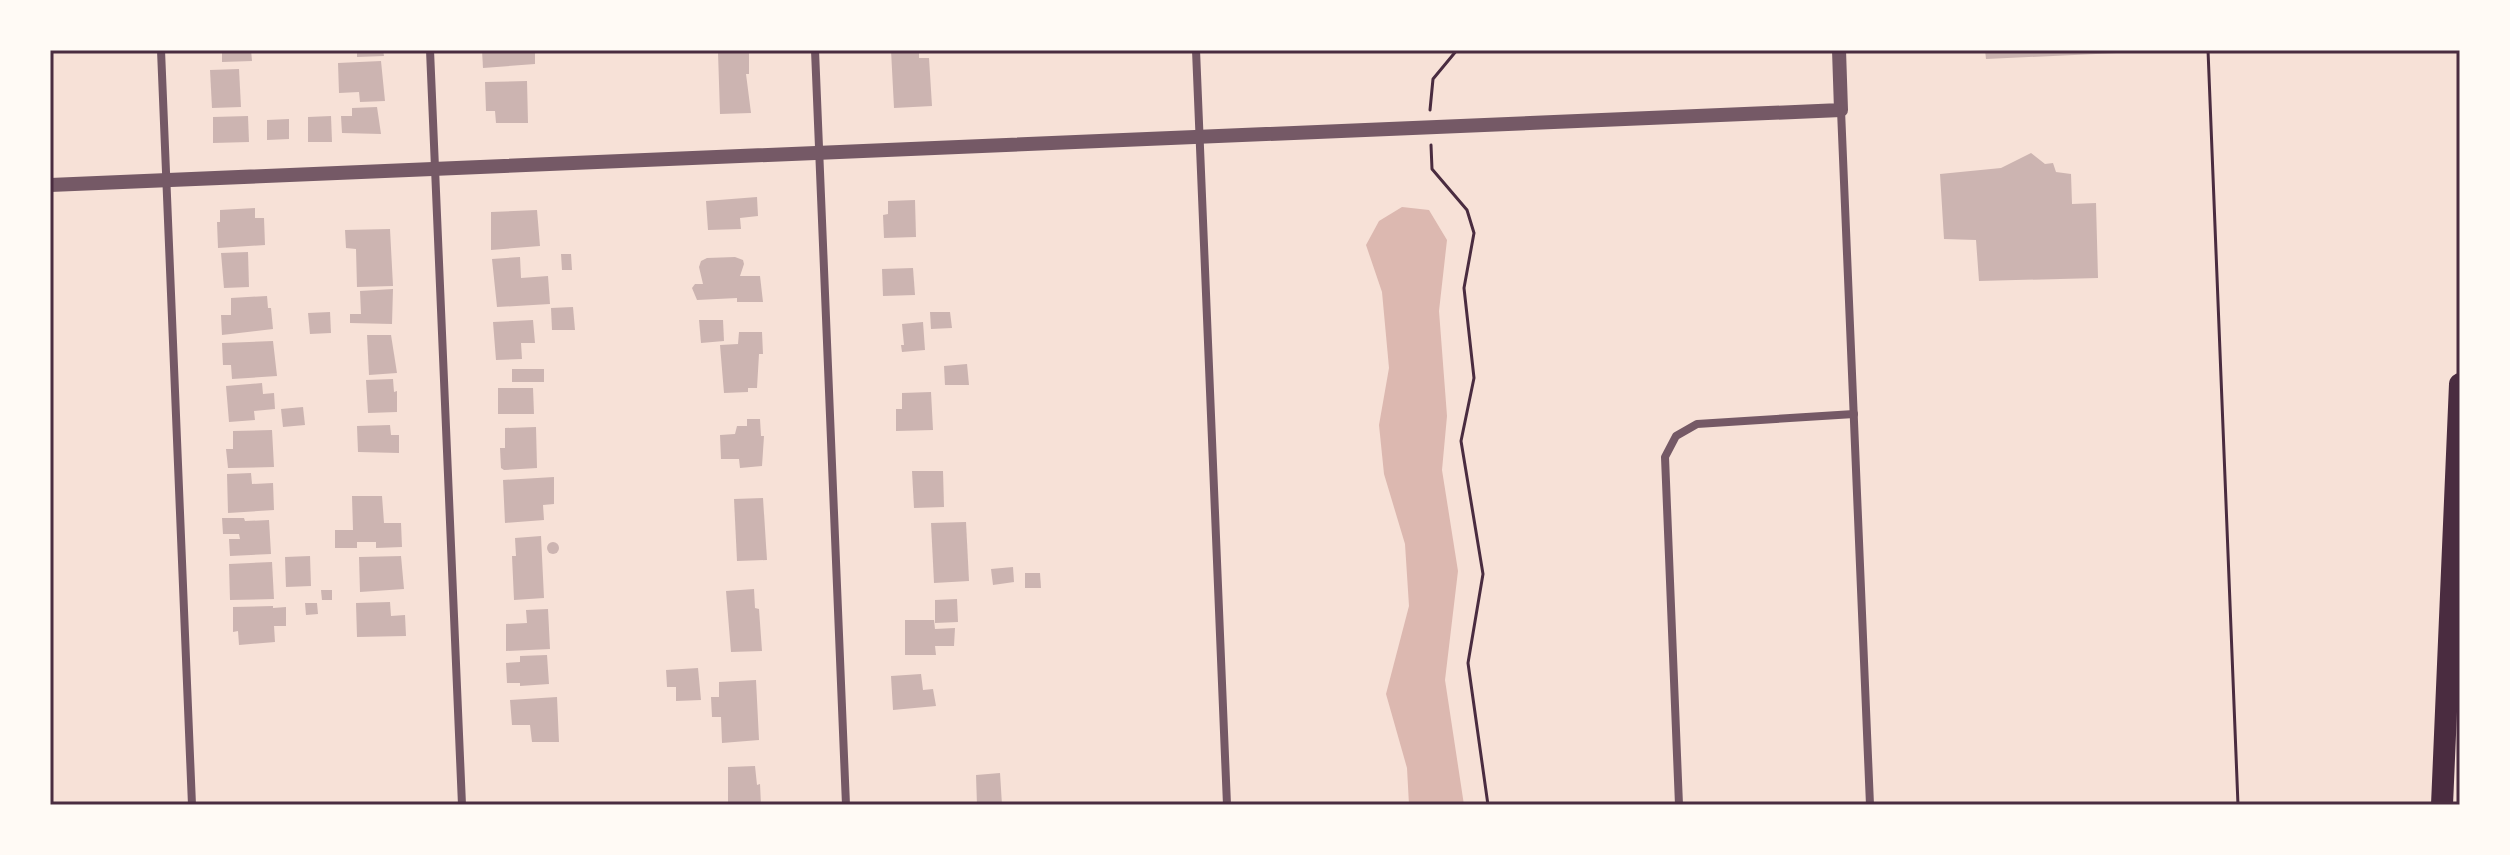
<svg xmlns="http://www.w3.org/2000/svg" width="2510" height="855" viewBox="0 0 2510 855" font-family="'Playfair Display',serif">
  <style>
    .water { fill: #dcb8b0 }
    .building { fill: #ccb4b1 }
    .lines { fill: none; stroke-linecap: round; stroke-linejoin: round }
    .path { stroke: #4a2c40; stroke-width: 3 }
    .minor { stroke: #755966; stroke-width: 8 }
    .tertiary { stroke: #755966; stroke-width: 14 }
    .motorway { stroke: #4a2c40; stroke-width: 22 }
    .neatline { fill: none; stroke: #4a2c40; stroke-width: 3 }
  </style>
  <rect width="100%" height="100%" fill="#f7e1d7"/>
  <polygon class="water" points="1402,207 1429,210 1447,240 1439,311 1447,416 1442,470 1458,571 1445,680 1464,805 1409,805 1407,768 1386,694 1409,606 1405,544 1384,474 1379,425 1389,368 1382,292 1366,245 1379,221"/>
  <g class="building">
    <polygon points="222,50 251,50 252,61 222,62"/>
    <polygon points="357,50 383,50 384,56 357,57"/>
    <polygon points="482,50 535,50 535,64 483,68"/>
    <polygon points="891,50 919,50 919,58 929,58 932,106 894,108"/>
    <polygon points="1985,50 2117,50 2117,53 1986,59"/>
    <polygon points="749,51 749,74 746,74 751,113 720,114 718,52"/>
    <polygon points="381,61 385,101 360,102 359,92 339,93 338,63"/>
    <polygon points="239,69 241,107 212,108 210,70"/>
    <polygon points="527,81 528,123 496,123 495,111 486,111 485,82"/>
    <polygon points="377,107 381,134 342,133 341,116 352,116 352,108"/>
    <polygon points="248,116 249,142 213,143 213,117"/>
    <polygon points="331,116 332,142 308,142 308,117"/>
    <polygon points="289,119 289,139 267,140 267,120"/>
    <polygon points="2031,153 2045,164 2053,163 2056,172 2071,174 2072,204 2096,203 2098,278 1979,281 1976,240 1944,239 1940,174 2001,168"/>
    <polygon points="757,197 758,216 740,218 741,229 708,230 706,201"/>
    <polygon points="915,200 916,237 884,238 883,215 888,214 888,201"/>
    <polygon points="255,208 255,218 264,218 265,245 218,248 217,222 220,222 220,210"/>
    <polygon points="537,210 540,246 491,250 491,212"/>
    <polygon points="390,229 393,286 357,287 356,249 346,248 345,230"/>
    <polygon points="248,252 249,287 224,288 221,253"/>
    <polygon points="561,254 571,254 572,270 562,270"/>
    <polygon points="520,257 521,278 548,276 550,304 497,307 492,259"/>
    <polygon points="735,257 743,260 744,264 740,276 760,276 763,302 737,302 737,298 697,300 692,288 695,284 703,284 699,267 701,261 707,258"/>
    <polygon points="913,268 915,295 883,296 882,269"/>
    <polygon points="393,289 392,324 350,323 350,314 361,314 360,291"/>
    <polygon points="267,296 268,308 271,308 273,329 222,335 221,315 231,315 231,298"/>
    <polygon points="573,307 575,330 552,330 551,308"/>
    <polygon points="330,312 331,333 310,334 308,313"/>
    <polygon points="930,312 950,312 952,328 931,329"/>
    <polygon points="533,320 535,343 521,343 522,359 496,360 493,322"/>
    <polygon points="699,320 723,320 724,341 701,343"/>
    <polygon points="923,322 925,350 902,352 901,345 904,345 902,324"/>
    <polygon points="739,332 762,332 763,354 759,354 757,388 748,388 748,392 724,393 720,345 738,344"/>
    <polygon points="367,335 391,335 397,373 369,375"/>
    <polygon points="273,341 277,376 232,379 231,365 223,365 222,343"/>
    <polygon points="967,364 969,385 945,385 944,366"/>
    <rect x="512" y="369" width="32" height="13"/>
    <polygon points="393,379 394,392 397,391 397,412 368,413 366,380"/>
    <polygon points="262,383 263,394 274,393 275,409 254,411 255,420 229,422 226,386"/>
    <polygon points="498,388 533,388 534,414 498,414"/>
    <polygon points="931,392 933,430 896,431 896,409 902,409 902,393"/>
    <polygon points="303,407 305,425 283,427 281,409"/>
    <polygon points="747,419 760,419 761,436 764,436 762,466 740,468 739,459 721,459 720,435 735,434 737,426 747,426"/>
    <polygon points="390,425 391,435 399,435 399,453 358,452 357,426"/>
    <polygon points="536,427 537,468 504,470 501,468 500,448 505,448 505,428"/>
    <polygon points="272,430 274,467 228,468 226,449 233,449 233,431"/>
    <polygon points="912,471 943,471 944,507 914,508"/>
    <polygon points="251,473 252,484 273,483 274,510 228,513 227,474"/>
    <polygon points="554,477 554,504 543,505 544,520 505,523 503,480"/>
    <polygon points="352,496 382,496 384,523 401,523 402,547 376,548 376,542 357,542 357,548 335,548 335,530 353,530"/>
    <polygon points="763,498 767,560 737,561 734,499"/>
    <polygon points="222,518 244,518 245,521 269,520 271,554 230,556 229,539 240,539 239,534 223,534"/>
    <polygon points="966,522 969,581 934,583 931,523"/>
    <polygon points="541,536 544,598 514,600 512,556 516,556 515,538"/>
    <circle cx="553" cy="548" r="6"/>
    <polygon points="310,556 311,586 286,587 285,557"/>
    <polygon points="401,556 404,589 360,592 359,557"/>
    <polygon points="272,562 274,599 230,600 229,564"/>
    <polygon points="1013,567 1014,582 993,585 991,569"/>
    <polygon points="1025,573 1040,573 1041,588 1025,588"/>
    <polygon points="754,589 755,608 759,609 762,651 731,652 726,591"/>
    <polygon points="321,590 332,590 332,600 322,600"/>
    <polygon points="957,599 958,622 935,623 935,600"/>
    <polygon points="390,602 391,616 405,615 406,636 357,637 356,603"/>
    <polygon points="305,603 317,603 318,614 306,615"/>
    <polygon points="273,606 273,608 286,607 286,626 274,626 275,642 239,645 238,631 233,632 233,607"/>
    <polygon points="548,609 550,649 506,651 506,624 527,623 526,610"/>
    <polygon points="905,620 934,620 935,629 955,628 954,646 935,646 936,655 905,655"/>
    <polygon points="547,655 549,684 520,686 520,683 507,683 506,663 520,662 520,656"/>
    <polygon points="698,668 701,700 676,701 676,687 667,687 666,670"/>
    <polygon points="921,674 923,690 933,689 936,706 893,710 891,676"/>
    <polygon points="756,680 759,740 722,743 721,717 712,717 711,697 719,697 719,682"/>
    <polygon points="557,697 559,742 532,742 530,725 512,725 510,700"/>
    <polygon points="755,766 757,785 760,784 761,805 728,805 728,767"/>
    <polygon points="1000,773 1002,805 977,805 976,775"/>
  </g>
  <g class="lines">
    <g class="path">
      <polyline points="2208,50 2238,805"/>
      <polyline points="1430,110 1433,79 1457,50"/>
      <polyline points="1431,145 1432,169 1467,210 1474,233 1464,288 1474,378 1461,441 1483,574 1468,663 1488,805"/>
    </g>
    <g class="minor">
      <polyline points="161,50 192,805"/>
      <polyline points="430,50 462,805"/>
      <polyline points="815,50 846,805"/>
      <polyline points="1196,50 1227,805"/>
      <polyline points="1841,110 1870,805"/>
      <polyline points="1679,805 1665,457 1676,436 1697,424 1854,414"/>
    </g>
    <polyline class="tertiary" points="50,185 1841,110 1839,50"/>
    <polyline class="motorway" points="2442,805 2460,384"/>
  </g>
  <rect width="2510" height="855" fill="none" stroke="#fffaf5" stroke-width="104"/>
  <rect x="52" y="52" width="2406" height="751" class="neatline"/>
</svg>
